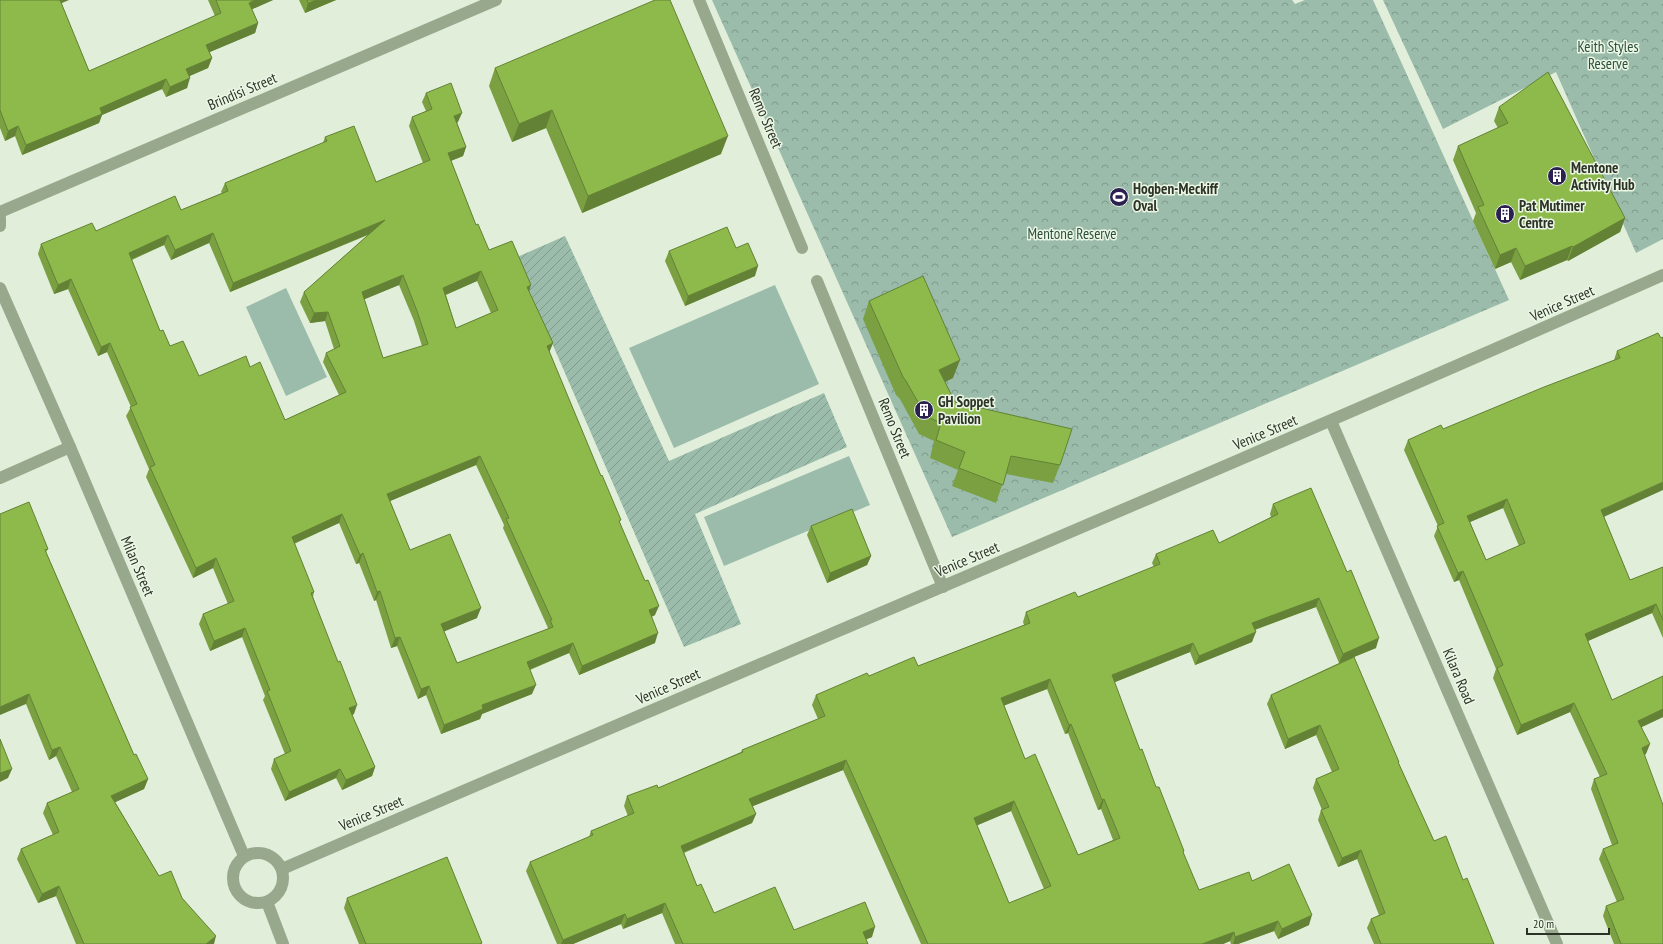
<svg xmlns="http://www.w3.org/2000/svg" width="1663" height="944" viewBox="0 0 1663 944" font-family="'PT Sans Narrow',sans-serif">
  <style>
    .grass { fill: #9bbcab }
    .forest { fill: url(#forest-crowns) }
    .garden { fill: url(#garden-furrows) }
    .lines { fill: none; stroke-linecap: round; stroke-linejoin: round }
    .minor { stroke: #98a88d; stroke-width: 12 }
    .wall { fill: #7aa041; fill-rule: evenodd }
    .shaded-wall { fill: #638235 }
    .building { fill: #8eba4c; stroke: #638235; fill-rule: evenodd }
    .labels { text-anchor: middle; dominant-baseline: central; stroke-width: 3; stroke-linejoin: round; paint-order: stroke }
    .park-label { font-size: 15px; fill: #2d4e3e; stroke: #ebf7e5 }
    .street-label { font-size: 15px; fill: #2d3227; stroke: #ebf7e5 }
    .poi-label { font-size: 15px; font-weight: bold; fill: #2d3227; stroke: #ebf7e5; text-anchor: start }
  </style>
  <defs>
    <pattern id="forest-crowns" width="20" height="18" patternUnits="userSpaceOnUse"><rect width="20" height="18" fill="#9bbcab"/><path d="M2 6a3 3 0 1 1 6 0M12 15a3 3 0 1 1 6 0" fill="none" stroke="#7f998b"/></pattern>
    <pattern id="garden-furrows" width="10" height="10" patternUnits="userSpaceOnUse"><rect width="10" height="10" fill="#9bbcab"/><path d="M-1 1l2-2M0 10L10 0M9 11l2-2" fill="none" stroke="#7f998b"/></pattern>
  </defs>
  <rect width="100%" height="100%" fill="#e0eeda"/>
  <g class="grass">
    <polygon points="775,285 819,384 674,448 629,348"/>
    <polygon points="286,288 327,377 286,396 246,307"/>
    <polygon points="849,456 870,505 724,566 704,517"/>
  </g>
  <g class="forest">
    <polygon points="712,0 1292,0 1295,4 1305,0 1373,0 1509,300 952,537"/>
    <polygon points="1383,0 1663,0 1663,239 1636,253 1556,72 1443,129"/>
  </g>
  <polygon class="garden" points="565,236 669,461 824,393 847,447 695,514 741,624 684,647 515,258"/>
  <g class="lines">
    <g class="minor">
      <polyline points="699,0 802,248"/>
      <polyline points="0,212 496,0"/>
      <polyline points="0,218 0,226"/>
      <polyline points="817,281 943,587"/>
      <polyline points="0,288 70,447 244,856"/>
      <polyline points="1331,421 1557,944"/>
      <polyline points="0,478 70,447"/>
      <circle cx="258" cy="878" r="25"/>
      <path d="M282 869C742 670 1205 478 1663 275"/>
      <polyline points="267,902 283,944"/>
    </g>
  </g>
  <g class="wall">
    <polygon points="0,0 61,3 89,71 215,16 208,0 273,0 252,9 258,23 255,33 209,52 212,58 208,68 189,76 187,88 166,97 162,89 102,115 99,123 22,155 15,136 5,141 0,128"/>
    <polygon points="299,0 336,0 305,13"/>
    <polygon points="495,68 721,154 582,213 546,128 512,142 489,86"/>
    <path d="M426 93 458 122 457 123 466 147 463 156 451 161 476 225 489 250 529 291 553 343 549 352 620 523 655 615 651 617 655 643 579 675 569 653 530 670 532 694 482 714 480 719 441 734 426 695 418 699 397 646 391 648 376 600 374 601 359 563 356 564 339 523 294 544 314 592 313 597 354 714 352 715 375 767 372 776 342 790 336 778 285 801 271 769 274 759 285 754 263 700 265 696 242 637 210 651 199 624 203 614 228 604 213 568 193 578 146 477 149 469 126 416 131 407 107 352 98 356 68 289 54 294 38 254 41 244 181 210 222 193 221 192 225 183 323 143 325 137 376 182 423 163 409 126 412 117 426 111 422 102ZM368 235 304 292 300 302 310 323 325 321 334 349 326 353 323 362 339 395 285 420 250 367 199 376 170 346 160 331 132 260 164 245 171 260 209 243 230 292ZM477 281 491 313 456 328 446 295ZM399 285 414 321 422 346 383 358 364 299ZM476 465 504 525 503 528 548 628 547 629 457 663 444 631 477 618 410 550 390 501Z"/>
    <polygon points="1499,107 1625,218 1620,232 1568,261 1567,260 1520,280 1511,262 1495,269 1473,221 1476,213 1453,160 1458,146 1498,128 1494,121"/>
    <polygon points="669,251 755,276 685,306 665,261"/>
    <polygon points="869,301 953,378 945,382 955,402 1060,465 1053,483 1006,474 996,503 952,486 958,470 930,458 934,441 919,434 900,399 896,395 863,319"/>
    <path d="M1658 333 1604 517 1630 580 1663 567V638L1652 613 1588 641 1612 700 1663 676V717L1642 727 1646 754 1644 755 1663 944H1614L1603 916 1606 906 1617 902 1599 859 1603 849 1612 845 1591 789 1594 779 1600 777 1570 712 1517 735 1493 678 1496 669 1459 580 1454 582 1434 536 1438 526 1404 450 1408 440 1443 429 1614 360 1617 351ZM1503 508 1519 546 1486 560 1470 522Z"/>
    <path d="M1273 504 1376 648 1354 657 1399 764 1434 841 1463 880 1494 944H1374L1367 928 1371 919 1379 915 1357 859 1338 867 1318 820 1321 810H1322L1313 788 1316 779 1332 772 1316 735 1285 749 1267 704 1271 695 1339 663 1316 607 1255 630 1252 642 1195 665 1190 652 1114 682 1140 750 1184 851 1183 854 1199 890 1252 881 1309 925 1278 939 1274 931 1238 944H1231L1230 941 1223 944H921L843 770 752 806 756 814 752 823 684 853 697 886 714 913 794 930 872 937 866 939 868 944H675L662 913 623 929 621 924 573 944H557L526 871 530 862 589 837 591 831 628 816 624 806 627 796 658 788 741 752 742 750 818 719 812 705 816 695 869 676 918 666 1024 625 1023 622 1026 612 1078 597 1154 567 1152 563 1156 554 1219 543 1271 517 1270 514ZM1047 689 1065 734 1068 733 1098 810 1101 809 1113 840 1078 855 1025 759 1004 705ZM1011 811 1044 889 1009 903 977 825Z"/>
    <polygon points="0,514 48,549 46,552 134,755 148,779 144,789 115,802 159,876 182,898 214,944 76,944 56,896 38,903 17,859 21,849 53,835 43,813 47,803 72,792 56,756 49,760 26,704"/>
    <polygon points="811,526 871,556 867,565 827,583 807,535"/>
    <polygon points="347,898 482,943 482,944 359,944 344,908"/>
  </g>
  <g class="shaded-wall">
    <polygon points="57,0 69,0 55,6"/>
    <polygon points="255,0 273,0 246,12 249,3"/>
    <polygon points="317,0 336,0 305,13 308,3"/>
    <polygon points="258,23 255,33 203,55 206,45"/>
    <polygon points="212,58 208,68 183,79 186,69"/>
    <polygon points="190,78 187,88 166,97 170,87"/>
    <polygon points="166,79 162,89 102,115 99,123 22,155 26,145 100,108"/>
    <polygon points="552,110 546,128 512,142 519,124"/>
    <polygon points="462,113 458,122 451,125 454,116"/>
    <polygon points="18,126 15,136 5,141 8,131"/>
    <polygon points="728,136 721,154 582,213 588,196"/>
    <polygon points="466,147 463,156 445,163 448,153"/>
    <polygon points="1625,218 1620,232 1568,261 1573,247"/>
    <polygon points="385,220 381,229 230,292 233,283"/>
    <polygon points="213,233 209,243 171,260 175,250"/>
    <polygon points="168,235 164,245 125,262 129,253"/>
    <polygon points="1572,246 1567,260 1520,280 1525,266"/>
    <polygon points="1516,248 1511,262 1495,269 1500,255"/>
    <polygon points="758,266 755,276 685,306 688,296"/>
    <polygon points="481,271 477,281 440,297 443,288"/>
    <polygon points="403,275 399,285 358,302 362,292"/>
    <polygon points="71,279 68,289 54,294 58,285"/>
    <polygon points="531,285 528,295 527,287"/>
    <polygon points="328,312 325,321 310,323 314,313"/>
    <polygon points="110,343 107,352 98,356 101,347"/>
    <polygon points="553,343 549,353 547,346"/>
    <polygon points="960,360 953,378 932,388 939,370"/>
    <polygon points="480,456 476,465 383,504 387,494"/>
    <polygon points="1663,482 1663,490 1597,520 1601,510"/>
    <polygon points="1507,499 1503,508 1463,525 1467,516"/>
    <polygon points="342,514 339,523 288,546 292,537"/>
    <polygon points="363,553 359,563 356,564 360,555"/>
    <polygon points="871,556 867,565 827,583 830,573"/>
    <polygon points="216,558 213,568 193,578 196,568"/>
    <polygon points="1463,571 1459,580 1454,582 1458,573"/>
    <polygon points="380,591 376,600 374,601 377,592"/>
    <polygon points="1319,598 1316,607 1248,632 1252,623"/>
    <polygon points="1656,604 1652,613 1581,644 1585,634"/>
    <polygon points="659,606 655,615 645,620 649,610"/>
    <polygon points="481,608 477,618 438,634 441,624"/>
    <polygon points="245,628 242,637 210,651 214,641"/>
    <polygon points="1256,632 1252,642 1195,665 1199,656"/>
    <polygon points="658,633 655,643 579,675 582,666"/>
    <polygon points="400,637 397,646 391,648 395,638"/>
    <polygon points="1379,638 1376,648 1339,663 1343,654"/>
    <polygon points="573,643 569,653 523,672 527,662"/>
    <polygon points="1193,643 1190,652 1108,685 1112,675"/>
    <polygon points="1050,679 1047,689 998,708 1001,698"/>
    <polygon points="536,685 532,694 482,714 480,719 441,734 444,725 482,705"/>
    <polygon points="429,686 426,695 418,699 421,689"/>
    <polygon points="29,694 26,704 0,715 0,707"/>
    <polygon points="1574,703 1570,712 1517,735 1521,725"/>
    <polygon points="357,705 354,714 345,718 349,708"/>
    <polygon points="1663,709 1663,717 1635,730 1638,721"/>
    <polygon points="1071,724 1068,733 1065,734 1069,725"/>
    <polygon points="1320,725 1316,735 1285,749 1288,739"/>
    <polygon points="1650,744 1646,754 1638,757 1642,748"/>
    <polygon points="60,747 56,756 49,760 52,750"/>
    <polygon points="846,760 843,770 746,809 749,799"/>
    <polygon points="375,767 372,776 342,790 346,780"/>
    <polygon points="12,769 8,778 0,782 0,773"/>
    <polygon points="340,769 336,778 285,801 289,792"/>
    <polygon points="148,779 144,789 107,806 111,796"/>
    <polygon points="1104,799 1101,809 1098,810 1102,800"/>
    <polygon points="1014,801 1011,811 971,828 974,818"/>
    <polygon points="756,814 752,823 677,855 681,846"/>
    <polygon points="1361,850 1357,859 1338,867 1342,858"/>
    <polygon points="59,886 56,896 38,903 42,894"/>
    <polygon points="665,903 662,913 623,929 627,919"/>
    <polygon points="625,914 621,924 573,944 561,944 563,940"/>
    <polygon points="1312,915 1309,925 1278,939 1282,929"/>
    <polygon points="1278,921 1274,931 1238,944 1233,944 1235,937"/>
    <polygon points="875,927 872,937 860,942 863,932"/>
    <polygon points="1234,932 1230,941 1223,944 1202,944"/>
    <polygon points="216,936 214,944 206,944"/>
  </g>
  <g class="building">
    <polygon points="0,0 60,0 89,71 221,13 216,0 255,0 249,3 258,23 206,45 212,58 186,69 190,78 170,87 166,79 100,108 102,114 26,145 18,126 8,131 0,110"/>
    <polygon points="307,0 317,0 308,3"/>
    <polygon points="655,0 670,0 728,136 588,196 552,110 519,124 495,68"/>
    <polygon points="1548,72 1625,218 1573,247 1572,246 1525,266 1516,248 1500,255 1478,207 1484,205 1458,146 1508,123 1499,107"/>
    <path d="M451 83 462 113 454 116 466 147 448 153 476 225 478 224 489 250 512 241 531 285 527 287 553 343 547 346 601 476 602 475 621 520 619 521 645 581 648 580 659 606 649 610 658 633 582 666 573 643 527 662 536 685 482 705 483 709 444 725 429 686 421 689 400 637 395 638 380 591 377 592 363 553 360 555 342 514 292 537 314 592 311 593 338 662 340 661 357 705 349 708 375 767 346 780 340 769 289 792 274 759 291 751 267 691 270 690 245 628 214 641 203 614 234 601 216 558 196 568 150 467 155 465 130 407 137 404 110 343 101 347 71 279 58 285 41 244 92 223 96 231 175 196 181 210 228 191 225 183 327 141 325 137 354 126 376 182 430 160 412 117 432 109 426 93ZM385 220 304 292 314 313 328 312 340 346 326 353 346 392 285 420 260 362 250 367 246 356 199 376 183 341 170 346 163 330 160 331 129 253 168 235 175 250 213 233 233 283ZM481 271 498 310 456 328 443 288ZM403 275 417 311 428 344 383 358 362 292ZM480 456 509 518 506 519 552 620H550L553 627 457 663 441 624 481 608 450 534 410 550 387 494Z"/>
    <polygon points="727,227 736,248 748,243 758,266 688,296 669,251"/>
    <polygon points="923,276 960,360 939,370 955,402 1072,429 1060,465 1011,456 1003,485 959,468 965,452 936,440 941,423 926,416 906,381 903,377 869,301"/>
    <path d="M1658 333 1661 338 1663 337V482L1601 510 1630 580 1663 567V620L1656 604 1585 634 1612 700 1663 676V709L1638 721 1650 744 1642 748 1663 805V944H1621L1606 906 1624 899 1603 849 1618 843 1594 779 1607 774 1574 703 1521 725 1497 668 1503 665 1463 571 1458 573 1437 526 1444 523 1408 440 1441 425 1443 429 1544 387 1620 358 1617 351ZM1507 499 1525 543 1486 560 1467 516Z"/>
    <path d="M1311 488 1347 572 1351 570 1379 638 1343 654 1319 598 1252 623 1256 632 1199 656 1193 643 1112 675 1140 750 1142 749 1156 787H1159L1184 851 1183 852 1199 890 1249 872 1252 881 1289 864 1312 915 1282 929 1278 921 1235 937 1234 932 1202 944H928L846 760 749 799 756 814 681 846 697 886 701 884 714 913 775 887 794 930 865 902 875 927 863 932 868 944H683L665 903 627 919 625 914 563 940 530 862 593 835 591 831 634 813 627 796 657 785 658 788 743 752 742 750 825 716 816 695 867 673 869 676 914 657 918 666 1030 623 1026 612 1075 592 1078 597 1160 564 1156 554 1213 530 1219 543 1278 514 1273 504ZM1050 679 1069 725 1071 724 1102 800 1104 799 1120 838 1078 855 1035 754 1025 759 1001 698ZM1014 801 1051 886 1009 903 974 818Z"/>
    <polygon points="29,502 48,549 45,550 134,755 136,754 148,779 111,796 159,876 171,871 182,898 216,936 206,944 84,944 59,886 42,894 21,849 59,832 47,803 79,789 60,747 52,750 29,694 0,707 0,514"/>
    <polygon points="852,509 871,556 830,573 811,526"/>
    <polygon points="1354,657 1399,762 1398,762 1434,841 1446,836 1463,880 1467,878 1494,944 1381,944 1371,919 1385,913 1361,850 1342,858 1321,810 1329,807 1316,779 1339,769 1320,725 1288,739 1271,695"/>
    <polygon points="0,739 12,769 0,773"/>
    <polygon points="447,857 482,943 480,944 366,944 347,898"/>
  </g>
  <defs>
    <symbol id="building-disc" viewBox="-11 -11 22 22"><circle r="9.5" fill="#2b2150" stroke="#ebf7e5"/><path d="M-4-6H4V6H1V3H-1V6H-4ZM-2.5-4.3h1.7v1.8h-1.7ZM.8-4.3h1.7v1.8H.8ZM-2.5-1h1.7V.8h-1.7ZM.8-1h1.7V.8H.8Z" fill="#fff"/></symbol>
    <symbol id="stadium-disc" viewBox="-11 -11 22 22"><circle r="9.5" fill="#2b2150" stroke="#ebf7e5"/><path d="M0-5a6.5 5 0 1 0 0 10a6.5 5 0 1 0 0-10ZM-3.5-1.8h7v3.6h-7Z" fill="#fff"/></symbol>
  </defs>
  <g fill-rule="evenodd">
    <use href="#building-disc" x="1546" y="165" width="22" height="22"/>
    <use href="#stadium-disc" x="1108" y="186" width="22" height="22"/>
    <use href="#building-disc" x="1494" y="203" width="22" height="22"/>
    <use href="#building-disc" x="913" y="399" width="22" height="22"/>
  </g>
  <g class="labels">
    <g class="park-label">
      <text x="1608" y="46">Keith Styles<tspan x="1608" dy="17">Reserve</tspan></text>
      <text x="1072" y="233">Mentone Reserve</text>
    </g>
    <g class="street-label">
      <text transform="translate(242 91) rotate(-23)">Brindisi Street</text>
      <text transform="translate(766 118) rotate(67)">Remo Street</text>
      <text transform="translate(1562 303) rotate(-24)">Venice Street</text>
      <text transform="translate(895 428) rotate(68)">Remo Street</text>
      <text transform="translate(1265 432) rotate(-23)">Venice Street</text>
      <text transform="translate(967 559) rotate(-23)">Venice Street</text>
      <text transform="translate(138 566) rotate(67)">Milan Street</text>
      <text transform="translate(1459 676) rotate(67)">Kilara Road</text>
      <text transform="translate(668 686) rotate(-24)">Venice Street</text>
      <text transform="translate(371 813) rotate(-23)">Venice Street</text>
    </g>
    <g class="poi-label">
      <text x="1571" y="167">Mentone<tspan x="1571" dy="17">Activity Hub</tspan></text>
      <text x="1133" y="188">Hogben-Meckiff<tspan x="1133" dy="17">Oval</tspan></text>
      <text x="1519" y="205">Pat Mutimer<tspan x="1519" dy="17">Centre</tspan></text>
      <text x="938" y="401">GH Soppet<tspan x="938" dy="17">Pavilion</tspan></text>
    </g>
  </g>
  <path d="M1527 928v6h82v-6" fill="none" stroke="#2d3227" stroke-width="2"/>
  <text x="1533" y="928" font-size="12" fill="#2d3227" stroke="#ebf7e5" stroke-width="3" paint-order="stroke">20 m</text>
</svg>
